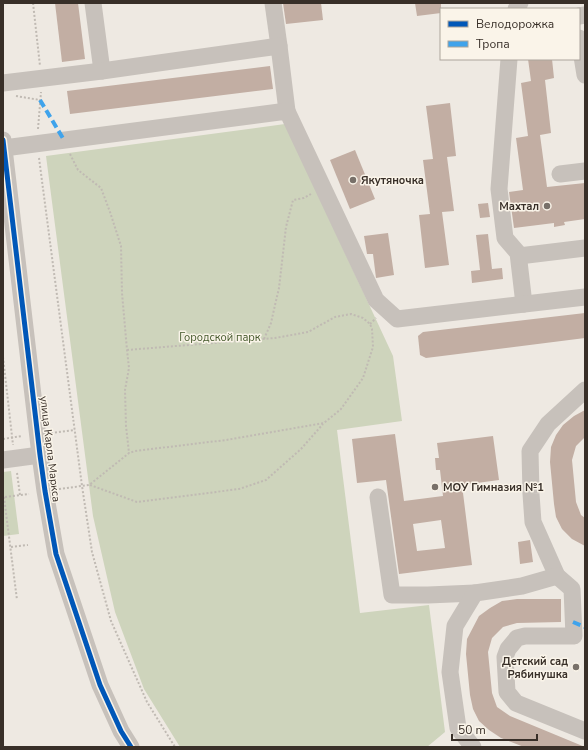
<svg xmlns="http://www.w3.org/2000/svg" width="588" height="750" viewBox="0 0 588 750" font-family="'Nunito Sans',sans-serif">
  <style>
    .green { fill: #ced4bc }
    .building { fill: #c2aea3; fill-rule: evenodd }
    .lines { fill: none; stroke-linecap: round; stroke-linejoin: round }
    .path { stroke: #c0bab3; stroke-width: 2; stroke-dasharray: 2 2; stroke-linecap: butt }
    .minor { stroke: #c7c1bb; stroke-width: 17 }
    .quiet { stroke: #3fa3eb; stroke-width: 4; stroke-dasharray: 8 4; stroke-linecap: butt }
    .cycleway-casing { stroke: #faf4e9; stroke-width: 8 }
    .cycleway { stroke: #0057b8; stroke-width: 5 }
    .poi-dot { fill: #787069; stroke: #faf4e9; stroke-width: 1.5 }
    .labels { text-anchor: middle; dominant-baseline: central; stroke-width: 3; stroke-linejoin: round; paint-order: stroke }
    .poi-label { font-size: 11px; font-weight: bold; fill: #382f28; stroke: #faf4e9; text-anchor: start }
    .park-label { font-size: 11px; fill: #44582b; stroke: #faf4e9 }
    .street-label { font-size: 11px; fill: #382f28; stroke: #faf4e9 }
  </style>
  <rect width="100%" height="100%" fill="#eee9e2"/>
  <g class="green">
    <polygon points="285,124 393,356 402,421 337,430 360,613 429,605 445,732 427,747 180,747 144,689 115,612 93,516 46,156"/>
    <polygon points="11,471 19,534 3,536 3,472"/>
  </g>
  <g class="building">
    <polygon points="55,3 78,3 85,59 62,62"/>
    <polygon points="283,3 321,3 323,20 286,24"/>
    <polygon points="415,3 441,3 441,13 417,16"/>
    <polygon points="528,59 552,59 554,78 545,80 551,133 540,135 547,187 585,183 585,219 564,222 565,225 554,227 554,223 514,228 509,192 523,190 516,138 528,136 521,83 531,81"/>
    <polygon points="270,66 273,89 70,114 67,91"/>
    <polygon points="450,103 456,156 447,157 454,211 442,212 449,265 425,268 419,215 430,214 423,160 433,159 426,106"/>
    <polygon points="355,150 375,199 350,209 330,160"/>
    <polygon points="488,203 490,217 480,218 478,204"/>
    <polygon points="388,233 394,275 376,278 373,254 367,254 364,236"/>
    <polygon points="488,234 492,269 502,268 503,279 472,283 471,271 480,270 476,235"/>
    <polygon points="585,313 585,338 426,358 420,355 418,336 423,332"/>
    <polygon points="585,410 585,437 576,446 572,460 576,502 581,515 585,518 585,546 572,539 562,529 556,517 554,504 550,462 551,447 556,435 563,425 574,416"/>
    <path d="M395 434 404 501 443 496 440 470H436L435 458H439L437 443 493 436 499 480 462 485 472 565 399 574 386 480 357 483 352 439ZM441 520 445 548 417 551 413 524Z"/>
    <polygon points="530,540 533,562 520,564 518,542"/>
    <polygon points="517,599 561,599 561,622 517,623 503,627 492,638 488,652 492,693 497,707 510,716 585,747 524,747 501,738 489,730 479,721 473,709 470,695 466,654 467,639 479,616 490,608 502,601"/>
  </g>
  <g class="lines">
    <g class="path">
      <polyline points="33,3 40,66"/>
      <polyline points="16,96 40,100"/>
      <polyline points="38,129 41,92"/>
      <polyline points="70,154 78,170 101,188 110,212 121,246 122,293 127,350 129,368 125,390 126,426 129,453"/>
      <polyline points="39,158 82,486 92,552 111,621 147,702 175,747"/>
      <polyline points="370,324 376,318"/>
      <polyline points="264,339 271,323 275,305 279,288 286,227 293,200 304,198 311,194"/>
      <polyline points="3,357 13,445"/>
      <polyline points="51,433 75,430"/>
      <polyline points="3,439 22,436"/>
      <polyline points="17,473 20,495"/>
      <polyline points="90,485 137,502 239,489 266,480 301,449 323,424"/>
      <polyline points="59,489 89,485 129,453 135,451 226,440 324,423 341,409 363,378 373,347 372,329 370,324 363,318 351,314 335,317 308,332 275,338 127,350"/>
      <polyline points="4,497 17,600"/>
      <polyline points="5,497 29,494"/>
      <polyline points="11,547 28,545"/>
    </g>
    <g class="minor">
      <polyline points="93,3 102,71"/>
      <polyline points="273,3 279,46"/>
      <polyline points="516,9 520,3"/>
      <polyline points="579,16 585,15"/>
      <polyline points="579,38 585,75"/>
      <polyline points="509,59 499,189 505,238 518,253 524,304"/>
      <polyline points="3,83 102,71 279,46 287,111"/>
      <polyline points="3,140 40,455 45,491 56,554 100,685 121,731 131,747"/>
      <polyline points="4,148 287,111 376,300 397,319 585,297"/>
      <polyline points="560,174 585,171"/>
      <polyline points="519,256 585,248"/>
      <polyline points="585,390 548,424 530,451 531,494 533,522 557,576 572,589 574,636 525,636 517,638 508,649 505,657 507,692 516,703 585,731"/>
      <polyline points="3,460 40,455"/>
      <polyline points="378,497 392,595 428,595 475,593"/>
      <polyline points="473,747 458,728 450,672 455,626 475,593 522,586 557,576"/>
    </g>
    <g class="quiet">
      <polyline points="40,100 64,140"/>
      <polyline points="573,622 585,627"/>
    </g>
    <defs>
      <polyline id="cycleway" points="3,140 40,455 45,491 56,554 100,685 121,731 131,747"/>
    </defs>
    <use href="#cycleway" class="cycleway-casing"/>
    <use href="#cycleway" class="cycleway"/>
  </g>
  <g class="poi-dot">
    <circle cx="353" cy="180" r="4"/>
    <circle cx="547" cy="206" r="4"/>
    <circle cx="435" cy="487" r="4"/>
    <circle cx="576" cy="667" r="4"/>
  </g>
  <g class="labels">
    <g class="poi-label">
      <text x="361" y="180">Якутяночка</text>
      <text x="539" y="206" text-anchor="end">Махтал</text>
      <text x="443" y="487">МОУ Гимназия №1</text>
      <text x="568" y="661" text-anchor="end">Детский сад<tspan x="568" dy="13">Рябинушка</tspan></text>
    </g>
    <g class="park-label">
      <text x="220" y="337">Городской парк</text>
    </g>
    <g class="street-label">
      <text transform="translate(50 449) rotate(83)">улица Карла Маркса</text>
    </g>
  </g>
  <rect width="588" height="750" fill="none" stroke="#382f28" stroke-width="8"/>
  <rect x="440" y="8" width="140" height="52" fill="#faf4e9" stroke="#aca59c"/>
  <rect x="448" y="21" width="20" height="6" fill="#0057b8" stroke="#aca59c"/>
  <text x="476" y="28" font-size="12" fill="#382f28">Велодорожка</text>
  <rect x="448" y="41" width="20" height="6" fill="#3fa3eb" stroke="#aca59c"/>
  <text x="476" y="48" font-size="12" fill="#382f28">Тропа</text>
  <path d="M452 734v6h85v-6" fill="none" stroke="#382f28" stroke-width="2"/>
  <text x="458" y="734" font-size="12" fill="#382f28" stroke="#faf4e9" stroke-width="3" paint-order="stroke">50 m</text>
</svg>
